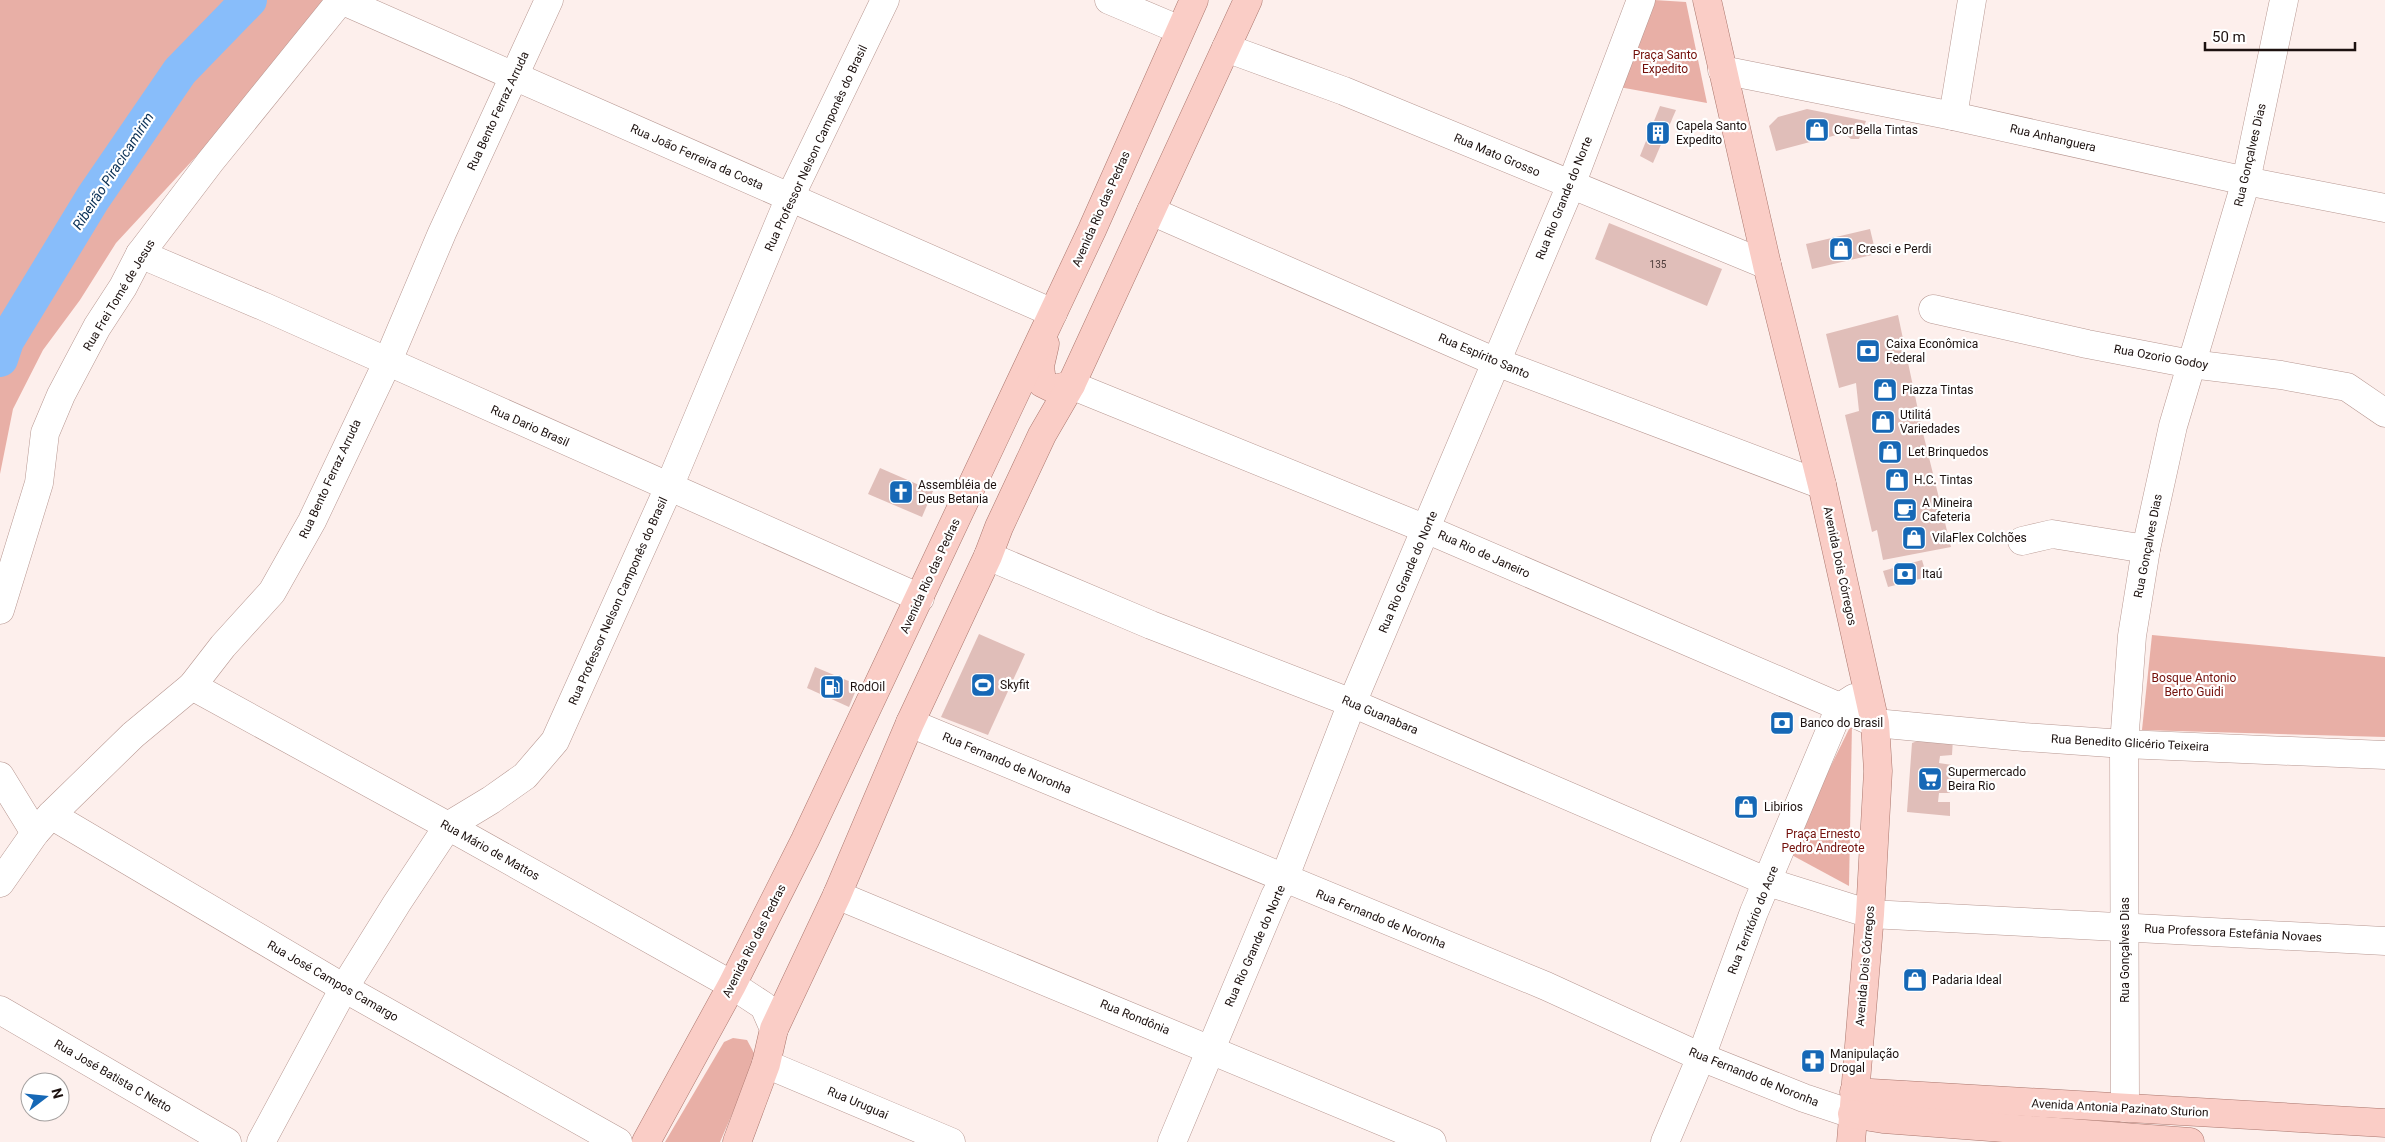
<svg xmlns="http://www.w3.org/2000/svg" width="2385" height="1142" viewBox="0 0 2385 1142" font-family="Roboto,sans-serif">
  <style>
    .green { fill: #e8afa6 }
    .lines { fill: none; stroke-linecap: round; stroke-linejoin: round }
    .river { stroke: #88bdfa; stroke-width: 36 }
    .building { fill: #e0beb9 }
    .minor-casing { stroke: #b79791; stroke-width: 29 }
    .major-casing { stroke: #aa766d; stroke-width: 29 }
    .minor { stroke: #fff; stroke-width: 28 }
    .major { stroke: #facdc6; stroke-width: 28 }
    .labels { text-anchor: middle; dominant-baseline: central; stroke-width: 4.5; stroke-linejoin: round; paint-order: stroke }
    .number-label { font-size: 10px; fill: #4d3c3a }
    .park-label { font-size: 12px; fill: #74100b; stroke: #fff }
    .street-label { font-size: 12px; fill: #1c110f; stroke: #fff }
    .poi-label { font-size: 12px; fill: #1c110f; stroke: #fff; text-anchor: start }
    .water-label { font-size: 14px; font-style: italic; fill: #0a3056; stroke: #fff }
  </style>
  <rect width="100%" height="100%" fill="#fdefec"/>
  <g class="green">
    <polygon points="0,0 341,0 116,243 80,300 43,350 13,409 0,474"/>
    <polygon points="1654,0 1686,2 1707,103 1619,87"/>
    <polygon points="2152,635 2385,657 2385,737 2142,730"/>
    <polygon points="1852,723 1849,886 1788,853"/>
    <polygon points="733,1038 747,1040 754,1053 749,1075 720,1142 665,1142 724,1042"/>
  </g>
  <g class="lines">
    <polyline class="river" points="0,359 6,341 93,198 180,71 249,0"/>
  </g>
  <g class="building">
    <polygon points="1660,106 1676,110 1653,163 1640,156"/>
    <polygon points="1807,109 1866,121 1859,139 1851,139 1844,133 1776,151 1769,126 1778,117"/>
    <polygon points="1609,223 1722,269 1707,306 1595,259"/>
    <polygon points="1870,229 1876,254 1812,269 1806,244"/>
    <polygon points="1898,315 1922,429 1951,547 1883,560 1877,530 1872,532 1845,415 1859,411 1856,383 1839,388 1826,334"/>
    <polygon points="880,468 933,491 922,517 868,494"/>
    <polygon points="1922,560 1927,577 1888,587 1883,571"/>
    <polygon points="979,634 1025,654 988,735 941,717"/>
    <polygon points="815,667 858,685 849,707 807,688"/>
    <polygon points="1929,737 1953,738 1952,755 1940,756 1939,763 1952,765 1950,793 1939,793 1938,802 1950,802 1950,816 1907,812 1912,743"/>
  </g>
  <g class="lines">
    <defs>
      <g id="minor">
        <polyline points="1109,0 1180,30"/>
        <polyline points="1226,48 1344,91 1767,265"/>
        <polyline points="1722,70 1953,116 2246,181 2385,208"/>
        <polyline points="1953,116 1972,0"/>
        <polyline points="1151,211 1496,362 1822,485"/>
        <polyline points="140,254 265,307 920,598"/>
        <polyline points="1933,309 2087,344 2191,364 2281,375 2347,387 2385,413"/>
        <polyline points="1071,385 1426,529 1840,707 1854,698"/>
        <polyline points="2022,541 2052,534 2146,549"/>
        <polyline points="988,556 1151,625 1352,703 1768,882 1870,914 2385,941"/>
        <polyline points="0,610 39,483 45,433 61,395 97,327 123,287 140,254 210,162 341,0 1053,313"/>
        <polyline points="192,686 448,826 732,985 764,1006 774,1029"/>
        <polyline points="910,723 1546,986 1701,1057 1804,1098 1852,1114"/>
        <polyline points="0,776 35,833"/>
        <polyline points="51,815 344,988 618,1142"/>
        <polyline points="0,883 35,833 51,815 133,735 192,686 223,646 272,592 312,521 387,363 442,233 549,0"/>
        <polyline points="837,895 1432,1142"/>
        <polyline points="0,1010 227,1142"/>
        <polyline points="766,1064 951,1142"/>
        <polyline points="2125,1108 2124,744 2132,636 2146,549 2173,426 2246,181 2284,0"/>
        <polyline points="261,1142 344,988 397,903 448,826 491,800 525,776 555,741 669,487 790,197 885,0"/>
        <polyline points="1172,1142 1275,896 1284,879 1352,703 1571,185 1641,0"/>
        <polyline points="1665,1142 1701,1057 1754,912 1840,707 1875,723 2024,737 2124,744 2385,755"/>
      </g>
      <g id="major">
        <polyline points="1707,0 1767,265 1822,485 1875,723 1878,771 1870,914 1851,1142"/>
        <polyline points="1045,344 1040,366 1042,383 1054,389 1071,385"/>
        <polyline points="1854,1092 2385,1123"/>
        <polyline points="1852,1114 1883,1119 2190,1142"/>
        <polyline points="646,1142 732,985 805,840 1092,230 1194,0"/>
        <polyline points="737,1142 766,1064 774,1029 837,895 910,723 988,556 999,527 1042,435 1071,385 1248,0"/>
      </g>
    </defs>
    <use href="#minor" class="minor-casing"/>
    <use href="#major" class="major-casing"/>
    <use href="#minor" class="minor"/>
    <use href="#major" class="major"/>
  </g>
  <defs>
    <symbol id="shop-square" viewBox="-11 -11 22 22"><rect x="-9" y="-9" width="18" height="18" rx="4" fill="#1668b6" stroke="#fff"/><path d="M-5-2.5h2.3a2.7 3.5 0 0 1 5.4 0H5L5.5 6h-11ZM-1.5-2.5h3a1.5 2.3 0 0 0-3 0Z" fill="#fff"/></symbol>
    <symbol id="building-square" viewBox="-11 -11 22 22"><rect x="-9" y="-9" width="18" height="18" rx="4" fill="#1668b6" stroke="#fff"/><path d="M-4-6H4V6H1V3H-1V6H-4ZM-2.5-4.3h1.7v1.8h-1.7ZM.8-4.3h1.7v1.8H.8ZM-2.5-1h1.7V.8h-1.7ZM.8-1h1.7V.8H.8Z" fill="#fff"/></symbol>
    <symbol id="bank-square" viewBox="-11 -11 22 22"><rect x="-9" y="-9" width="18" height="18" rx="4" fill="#1668b6" stroke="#fff"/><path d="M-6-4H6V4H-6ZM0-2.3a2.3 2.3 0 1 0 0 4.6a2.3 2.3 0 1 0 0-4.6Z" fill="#fff"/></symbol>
    <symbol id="church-square" viewBox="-11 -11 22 22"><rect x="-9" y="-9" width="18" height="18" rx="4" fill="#1668b6" stroke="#fff"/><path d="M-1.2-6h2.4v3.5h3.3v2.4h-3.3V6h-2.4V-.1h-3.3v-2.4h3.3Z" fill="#fff"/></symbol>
    <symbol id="cafe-square" viewBox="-11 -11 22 22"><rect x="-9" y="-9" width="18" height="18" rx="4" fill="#1668b6" stroke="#fff"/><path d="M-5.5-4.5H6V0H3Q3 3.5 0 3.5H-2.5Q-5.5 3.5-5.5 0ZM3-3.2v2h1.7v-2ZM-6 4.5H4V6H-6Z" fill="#fff"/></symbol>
    <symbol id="stadium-square" viewBox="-11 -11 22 22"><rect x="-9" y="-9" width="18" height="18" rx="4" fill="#1668b6" stroke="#fff"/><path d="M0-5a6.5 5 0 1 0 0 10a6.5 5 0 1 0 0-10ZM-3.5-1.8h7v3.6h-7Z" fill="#fff"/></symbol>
    <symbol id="fuel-square" viewBox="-11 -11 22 22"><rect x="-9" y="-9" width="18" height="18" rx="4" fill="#1668b6" stroke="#fff"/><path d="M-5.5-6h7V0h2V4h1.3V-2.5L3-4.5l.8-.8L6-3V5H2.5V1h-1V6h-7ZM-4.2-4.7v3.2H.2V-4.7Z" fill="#fff"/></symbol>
    <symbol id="supermarket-square" viewBox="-11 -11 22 22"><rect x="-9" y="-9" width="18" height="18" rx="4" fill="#1668b6" stroke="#fff"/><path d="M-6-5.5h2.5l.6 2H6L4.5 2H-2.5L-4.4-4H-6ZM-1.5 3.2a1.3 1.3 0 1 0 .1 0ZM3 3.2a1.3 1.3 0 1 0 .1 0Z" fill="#fff"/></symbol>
    <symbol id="pharmacy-square" viewBox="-11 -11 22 22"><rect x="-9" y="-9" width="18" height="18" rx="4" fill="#1668b6" stroke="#fff"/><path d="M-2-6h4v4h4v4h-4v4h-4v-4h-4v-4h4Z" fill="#fff"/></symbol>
  </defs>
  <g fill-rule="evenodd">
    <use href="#shop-square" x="1803" y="116" width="28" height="28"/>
    <use href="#building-square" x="1644" y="119" width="28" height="28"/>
    <use href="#shop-square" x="1827" y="235" width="28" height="28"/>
    <use href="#bank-square" x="1854" y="337" width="28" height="28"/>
    <use href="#shop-square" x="1871" y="376" width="28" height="28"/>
    <use href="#shop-square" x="1869" y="408" width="28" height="28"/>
    <use href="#shop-square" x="1876" y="438" width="28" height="28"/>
    <use href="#shop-square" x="1883" y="466" width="28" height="28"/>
    <use href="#church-square" x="887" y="478" width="28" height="28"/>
    <use href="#cafe-square" x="1891" y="496" width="28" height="28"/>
    <use href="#shop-square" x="1900" y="524" width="28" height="28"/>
    <use href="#bank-square" x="1891" y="560" width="28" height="28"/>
    <use href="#stadium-square" x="969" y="671" width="28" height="28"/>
    <use href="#fuel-square" x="818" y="673" width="28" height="28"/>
    <use href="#bank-square" x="1768" y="709" width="28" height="28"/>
    <use href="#supermarket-square" x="1916" y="765" width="28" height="28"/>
    <use href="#shop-square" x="1732" y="793" width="28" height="28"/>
    <use href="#shop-square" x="1901" y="966" width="28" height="28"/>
    <use href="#pharmacy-square" x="1799" y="1047" width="28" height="28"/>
  </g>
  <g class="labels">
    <g class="number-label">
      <text x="1658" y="264">135</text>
    </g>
    <g class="park-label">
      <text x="1665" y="55">Praça Santo<tspan x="1665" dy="14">Expedito</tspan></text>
      <text x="2194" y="678">Bosque Antonio<tspan x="2194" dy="14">Berto Guidi</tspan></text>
      <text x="1823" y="834">Praça Ernesto<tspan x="1823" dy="14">Pedro Andreote</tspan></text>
    </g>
    <g class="street-label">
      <text transform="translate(498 111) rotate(-65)">Rua Bento Ferraz Arruda</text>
      <text transform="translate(2053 138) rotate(13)">Rua Anhanguera</text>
      <text transform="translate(816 148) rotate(-65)">Rua Professor Nelson Camponês do Brasil</text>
      <text transform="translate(1497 155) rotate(23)">Rua Mato Grosso</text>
      <text transform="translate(2250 155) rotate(-77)">Rua Gonçalves Dias</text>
      <text transform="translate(697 157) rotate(24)">Rua João Ferreira da Costa</text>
      <text transform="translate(1564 198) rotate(-68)">Rua Rio Grande do Norte</text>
      <text transform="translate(1101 209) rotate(-66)">Avenida Rio das Pedras</text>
      <text transform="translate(119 295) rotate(-59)">Rua Frei Tomé de Jesus</text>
      <text transform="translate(1484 356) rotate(23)">Rua Espírito Santo</text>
      <text transform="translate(2161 357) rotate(10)">Rua Ozorio Godoy</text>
      <text transform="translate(530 426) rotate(24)">Rua Dario Brasil</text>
      <text transform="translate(330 479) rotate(-65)">Rua Bento Ferraz Arruda</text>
      <text transform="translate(2148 546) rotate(-79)">Rua Gonçalves Dias</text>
      <text transform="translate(1484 554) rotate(24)">Rua Rio de Janeiro</text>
      <text transform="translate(1840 566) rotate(78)">Avenida Dois Córregos</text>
      <text transform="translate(1408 572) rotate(-67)">Rua Rio Grande do Norte</text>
      <text transform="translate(930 576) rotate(-65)">Avenida Rio das Pedras</text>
      <text transform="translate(618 601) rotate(-66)">Rua Professor Nelson Camponês do Brasil</text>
      <text transform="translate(1380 715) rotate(23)">Rua Guanabara</text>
      <text transform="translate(2130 743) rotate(3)">Rua Benedito Glicério Teixeira</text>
      <text transform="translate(1007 763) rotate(23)">Rua Fernando de Noronha</text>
      <text transform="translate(490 850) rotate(29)">Rua Mário de Mattos</text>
      <text transform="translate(1381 919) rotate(22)">Rua Fernando de Noronha</text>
      <text transform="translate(1753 920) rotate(-68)">Rua Território do Acre</text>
      <text transform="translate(2233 933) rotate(3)">Rua Professora Estefânia Novaes</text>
      <text transform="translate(754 941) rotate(-63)">Avenida Rio das Pedras</text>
      <text transform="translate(1255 946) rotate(-66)">Rua Rio Grande do Norte</text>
      <text transform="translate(2125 950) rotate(-90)">Rua Gonçalves Dias</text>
      <text transform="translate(1865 966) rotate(-85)">Avenida Dois Córregos</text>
      <text transform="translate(333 981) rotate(30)">Rua José Campos Camargo</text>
      <text transform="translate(1135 1017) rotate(22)">Rua Rondônia</text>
      <text transform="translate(113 1076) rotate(30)">Rua José Batista C Netto</text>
      <text transform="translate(1754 1077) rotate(22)">Rua Fernando de Noronha</text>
      <text transform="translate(858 1103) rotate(23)">Rua Uruguai</text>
      <text transform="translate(2120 1108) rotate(3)">Avenida Antonia Pazinato Sturion</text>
    </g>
    <g class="poi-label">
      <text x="1676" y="126">Capela Santo<tspan x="1676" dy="14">Expedito</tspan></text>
      <text x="1834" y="130">Cor Bella Tintas</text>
      <text x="1858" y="249">Cresci e Perdi</text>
      <text x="1886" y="344">Caixa Econômica<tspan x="1886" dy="14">Federal</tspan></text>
      <text x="1902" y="390">Piazza Tintas</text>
      <text x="1900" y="415">Utilitá<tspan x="1900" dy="14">Variedades</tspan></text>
      <text x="1908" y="452">Let Brinquedos</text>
      <text x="1914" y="480">H.C. Tintas</text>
      <text x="918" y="485">Assembléia de<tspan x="918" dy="14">Deus Betania</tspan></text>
      <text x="1922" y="503">A Mineira<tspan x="1922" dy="14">Cafeteria</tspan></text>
      <text x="1932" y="538">VilaFlex Colchões</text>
      <text x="1922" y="574">Itaú</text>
      <text x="1000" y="685">Skyfit</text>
      <text x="850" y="687">RodOil</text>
      <text x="1800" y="723">Banco do Brasil</text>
      <text x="1948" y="772">Supermercado<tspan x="1948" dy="14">Beira Rio</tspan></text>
      <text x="1764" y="807">Libirios</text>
      <text x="1932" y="980">Padaria Ideal</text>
      <text x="1830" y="1054">Manipulação<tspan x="1830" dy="14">Drogal</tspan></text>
    </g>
    <g class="water-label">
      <text transform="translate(113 171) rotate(-57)">Ribeirão Piracicamirim</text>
    </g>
  </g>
  <g transform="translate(45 1097) rotate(74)"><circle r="24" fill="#ffffff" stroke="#a4a09f"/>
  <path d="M0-4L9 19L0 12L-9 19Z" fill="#1668b6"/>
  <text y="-8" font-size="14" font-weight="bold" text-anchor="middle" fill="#1c110f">N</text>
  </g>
  <path d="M2205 42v8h150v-8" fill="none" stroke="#1c110f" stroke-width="2.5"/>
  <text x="2212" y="42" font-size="15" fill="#1c110f" stroke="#ffffff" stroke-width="4" paint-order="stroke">50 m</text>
</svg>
